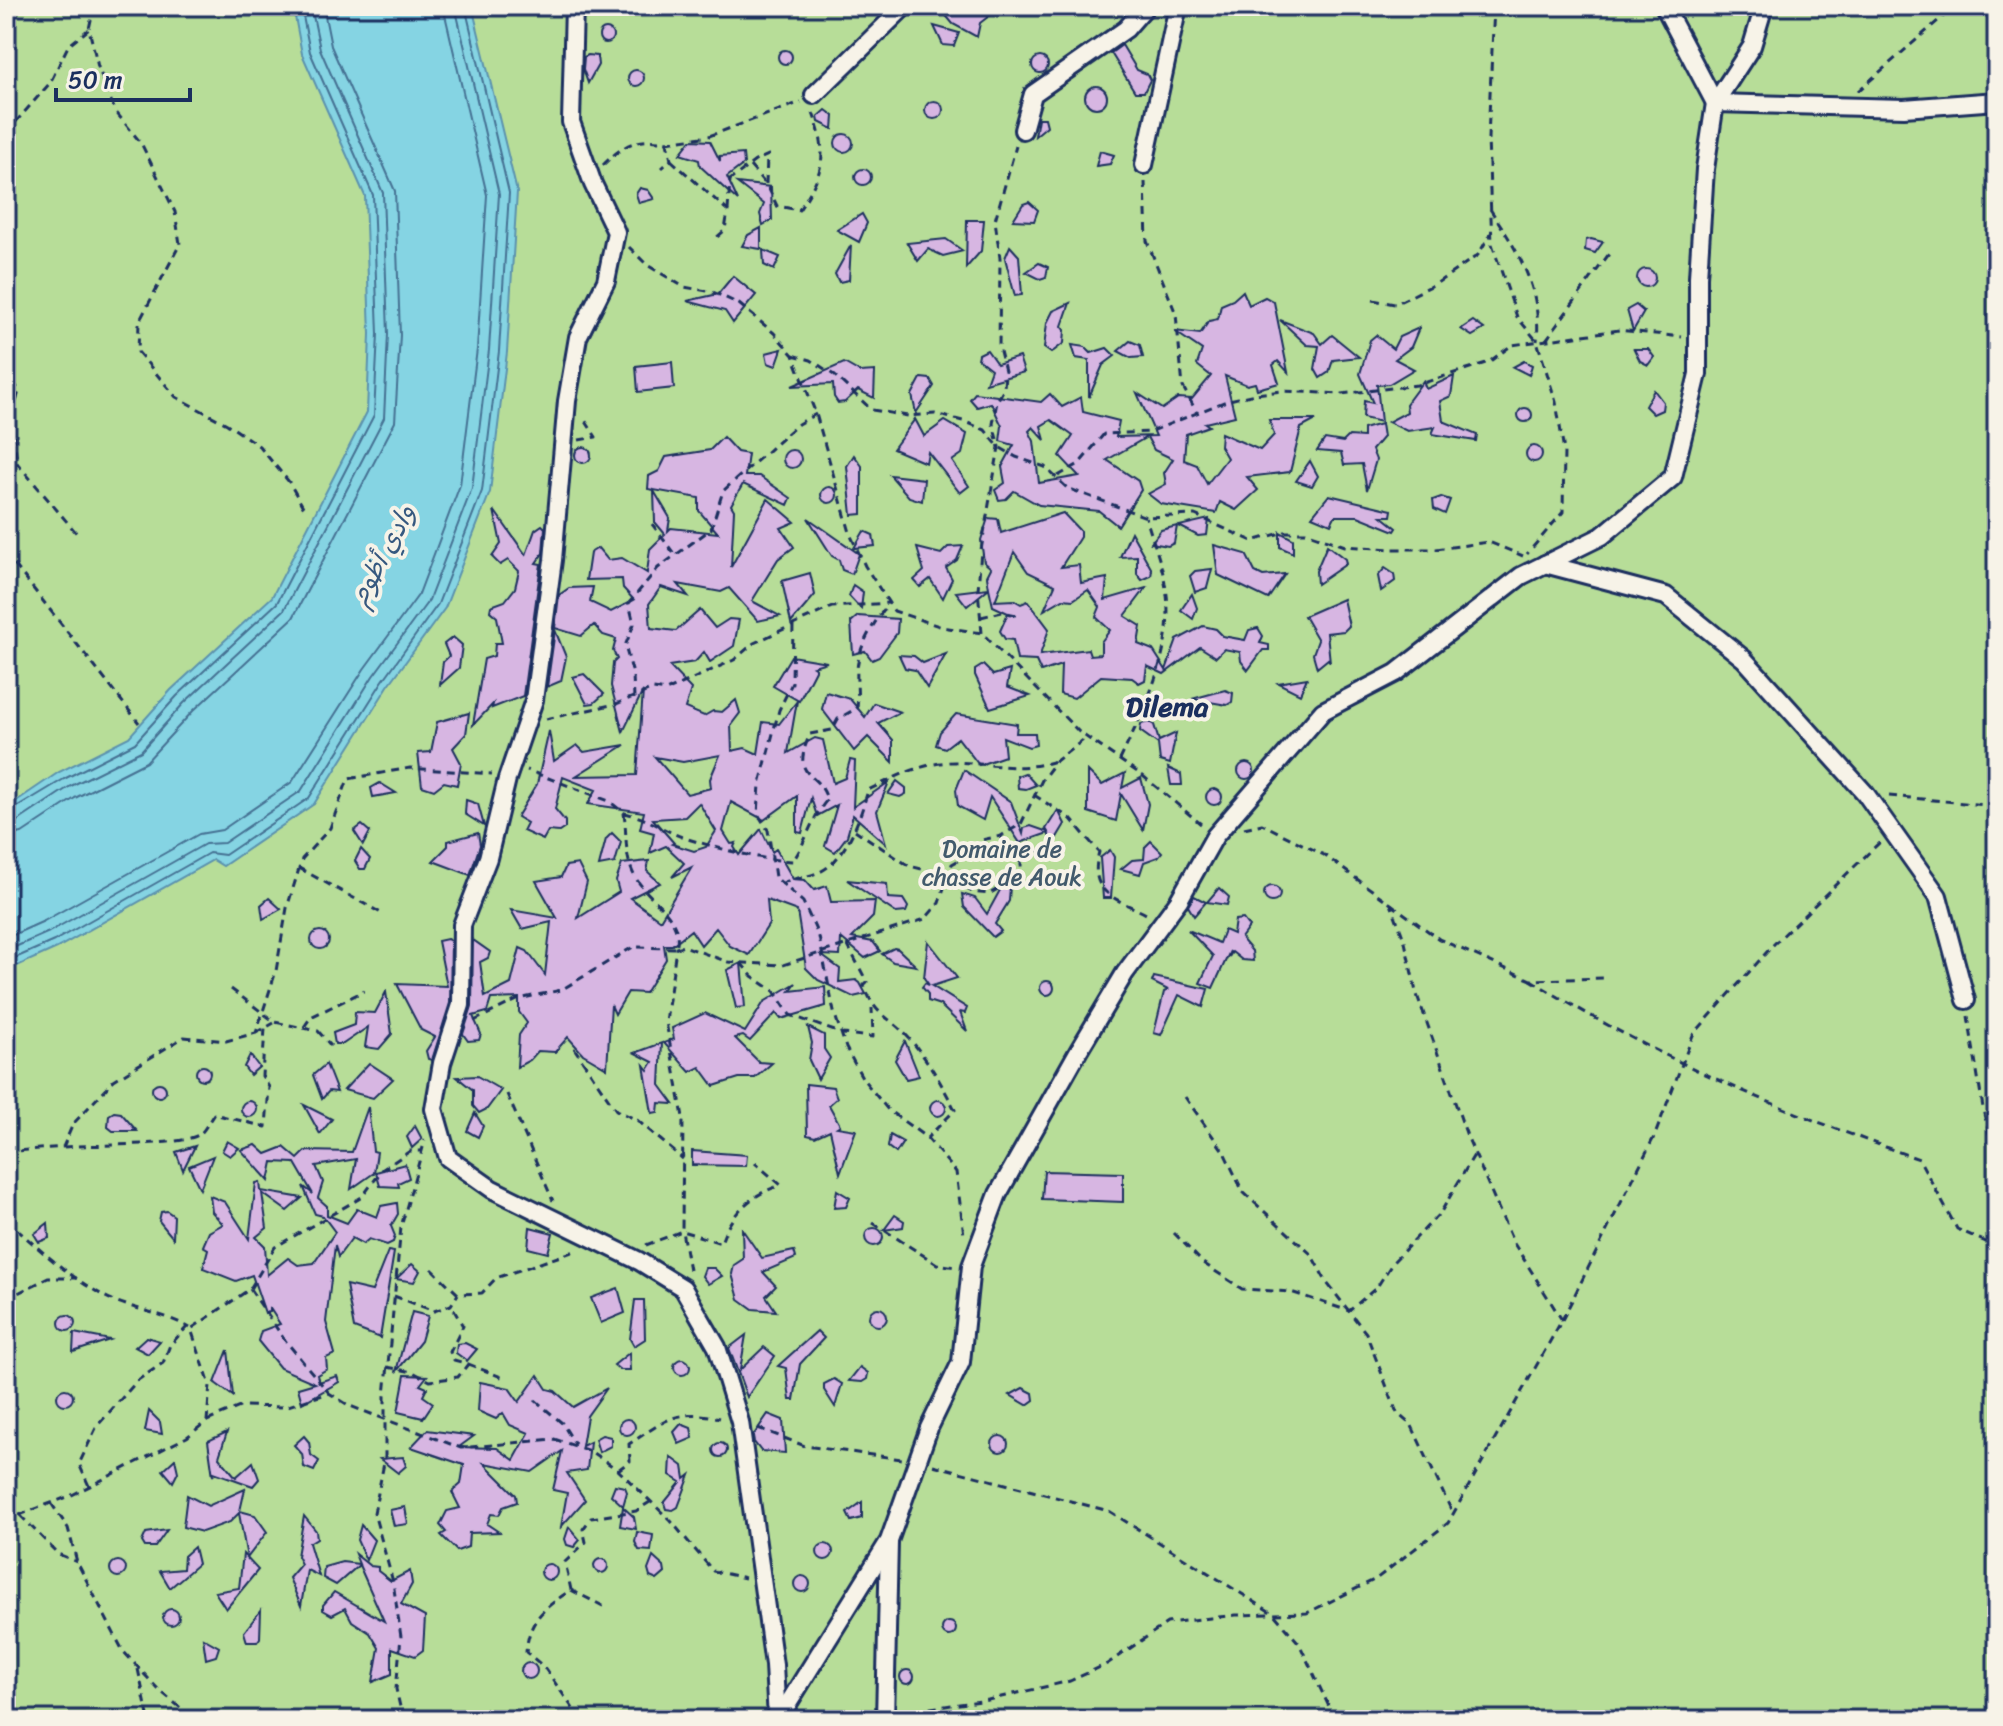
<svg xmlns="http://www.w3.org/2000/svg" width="2003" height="1726" viewBox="0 0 2003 1726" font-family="Sriracha,'Playpen Sans Arabic',sans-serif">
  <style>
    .green { fill: #b7dd98; stroke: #69867b; stroke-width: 2 }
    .water { fill: #85d4e3; stroke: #5b92ae; stroke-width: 2 }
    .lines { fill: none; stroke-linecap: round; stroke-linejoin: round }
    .shore { stroke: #457193; stroke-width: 2 }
    .building { fill: #d7b6e2; stroke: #1b2f5e; stroke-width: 2; fill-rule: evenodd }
    .street-casing { stroke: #1b2f5e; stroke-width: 22 }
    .path { stroke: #1b2f5e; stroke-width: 3; stroke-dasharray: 8 6; stroke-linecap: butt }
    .street { stroke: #f7f3e8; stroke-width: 16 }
    .labels { text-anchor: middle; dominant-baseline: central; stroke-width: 8; stroke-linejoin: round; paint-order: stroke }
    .park-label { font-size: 24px; fill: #425a6c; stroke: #f7f3e8 }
    .water-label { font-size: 26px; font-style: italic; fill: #36587f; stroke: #f7f3e8 }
    .quarter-label { font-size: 28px; font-weight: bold; fill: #1b2f5e; stroke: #f7f3e8 }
  </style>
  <rect width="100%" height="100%" fill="#f7f3e8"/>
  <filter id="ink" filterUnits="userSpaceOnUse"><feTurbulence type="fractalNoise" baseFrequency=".0125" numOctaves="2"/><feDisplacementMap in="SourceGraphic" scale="16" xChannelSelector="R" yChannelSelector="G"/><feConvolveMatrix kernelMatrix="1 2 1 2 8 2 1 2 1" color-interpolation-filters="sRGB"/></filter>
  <g filter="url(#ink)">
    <rect class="green" x="6" y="6" width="1991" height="1714"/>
    <polygon class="water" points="293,6 472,6 517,192 507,352 490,492 445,608 388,686 314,804 223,866 213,860 57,948 6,971 6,808 59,772 129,737 171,690 272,597 367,412 370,334 365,196 302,54"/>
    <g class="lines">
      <g class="shore">
        <polyline points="6,814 64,779 135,743 177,696 277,603 374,415 378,334 373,195 310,52 301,6"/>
        <polyline points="6,824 18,821 69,787 141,751 184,703 284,610 384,418 388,334 383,193 320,49 311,6"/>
        <polyline points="6,836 22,833 75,798 146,762 193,711 293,618 395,422 400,335 395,191 331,46 323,6"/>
        <polyline points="6,938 44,921 199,834 222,830 292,782 364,669 419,594 460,485 477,349 487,195 443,6"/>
        <polyline points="6,951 49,932 205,844 224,843 301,791 373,676 429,600 472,488 489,350 499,194 455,6"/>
        <polyline points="6,962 54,941 209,853 225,855 309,798 382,682 438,604 482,491 499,351 509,193 465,6"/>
      </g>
    </g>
    <g class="building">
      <polygon points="938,6 1002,6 980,23 977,37 953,24"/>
      <polygon points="934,26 959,33 954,46 943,45"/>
      <circle cx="606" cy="36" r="7"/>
      <polygon points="1122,45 1137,70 1147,74 1150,80 1144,92 1135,92 1111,53"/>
      <circle cx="785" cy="57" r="7"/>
      <polygon points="588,55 597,56 598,65 588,83 583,69 584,57"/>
      <circle cx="1040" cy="65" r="8"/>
      <circle cx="636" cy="78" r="8"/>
      <circle cx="1096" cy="97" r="11"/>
      <circle cx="934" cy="110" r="9"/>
      <polygon points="826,110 834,116 833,129 819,122 818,117"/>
      <polygon points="1038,118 1045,118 1047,126 1035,136"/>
      <circle cx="844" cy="143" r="9"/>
      <polygon points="691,140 710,141 720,161 720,156 743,154 744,164 727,177 738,201 700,166 699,160 680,154"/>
      <polygon points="1100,151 1114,155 1110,164 1096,166"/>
      <circle cx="863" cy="177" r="8"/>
      <polygon points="737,183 771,187 772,220 763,225 760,214 764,204"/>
      <polygon points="640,188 648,190 654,199 639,203 636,194"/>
      <polygon points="1029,202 1038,210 1034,221 1013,220 1023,204"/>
      <polygon points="862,214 867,223 859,242 837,230"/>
      <polygon points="967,220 984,220 981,251 966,268"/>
      <polygon points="761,228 761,249 742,246 748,235"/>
      <polygon points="946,239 963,251 943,256 928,249 918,261 907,243"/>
      <polygon points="1591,239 1603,242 1595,253 1585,250 1586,240"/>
      <polygon points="851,245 849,280 839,282 835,274"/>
      <polygon points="1010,246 1019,256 1022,295 1015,296 1005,258"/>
      <polygon points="763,250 780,257 774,270 764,265"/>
      <polygon points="1039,263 1048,267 1046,277 1040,279 1026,272"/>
      <circle cx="1646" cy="278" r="9"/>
      <polygon points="733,276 756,295 733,323 725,311 687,301 718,294"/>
      <path d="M1243 291 1249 305 1265 297 1274 302 1288 372 1278 361 1273 365 1279 383 1257 389 1255 383 1247 385 1225 376 1235 416 1205 423 1209 426 1186 434 1184 460 1197 465 1207 484 1227 458 1220 446 1221 433 1260 450 1274 435 1269 420H1316L1301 428 1290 472 1247 477 1258 490 1236 510 1220 502 1216 513 1161 504 1148 494 1166 484 1164 473 1173 459 1154 450 1147 437 1107 460 1138 481 1141 490 1118 526 1099 511 1039 505 1014 491 1006 499 999 500 995 490 1005 483 1002 467 1014 445 1000 441 1002 426 991 403 977 407 970 399 975 393 1041 402 1050 394 1062 407 1081 397 1083 412 1119 421 1116 437 1156 436 1137 393 1162 409 1178 398 1192 399 1211 376 1197 365 1202 350 1174 331 1200 334 1209 321 1218 319 1221 305 1233 300ZM1051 420 1073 436 1060 456 1079 476 1039 483 1034 441 1029 431 1033 427 1045 440 1041 426Z"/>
      <polygon points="1070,303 1062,326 1065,330 1064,343 1051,353 1044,348 1047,323 1053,311"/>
      <polygon points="1636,305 1644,312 1633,331 1627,310"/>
      <polygon points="1280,320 1314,333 1322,344 1332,335 1359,357 1333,360 1329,372 1320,378 1315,369 1319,346 1307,345"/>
      <polygon points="1473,321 1484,329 1472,336 1461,329"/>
      <polygon points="1419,328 1411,347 1395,359 1414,369 1389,384 1377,385 1381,422 1363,418 1364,401 1373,403 1360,374 1370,340 1376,335 1393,349 1399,337"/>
      <polygon points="1130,341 1140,345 1143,357 1131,358 1118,351"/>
      <polygon points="1072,345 1085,347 1091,353 1107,348 1115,356 1103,365 1089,397 1089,360 1076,358"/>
      <polygon points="782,349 776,366 768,363 766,353"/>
      <polygon points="1634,349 1648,349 1654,357 1648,365 1640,361"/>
      <polygon points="987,350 997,364 1019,357 1024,372 986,383 991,369 978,359 979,354"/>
      <polygon points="1524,361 1532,365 1529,375 1513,367"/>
      <polygon points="672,362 674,388 638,392 636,366"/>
      <polygon points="844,363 860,372 875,371 874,398 858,390 845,402 838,403 834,397 833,384 792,386"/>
      <polygon points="1454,376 1451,396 1440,401 1443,421 1477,435 1476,441 1432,434 1435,427 1407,431 1388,422 1407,412 1406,404 1423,381 1426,389"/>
      <polygon points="921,378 930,379 934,386 916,413 912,395"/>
      <polygon points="1654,390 1663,402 1662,410 1653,414 1645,406"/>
      <circle cx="1525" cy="415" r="7"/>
      <polygon points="915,419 924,436 945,421 967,434 962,454 952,461 969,486 960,493 928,452 926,463 893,449"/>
      <polygon points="1381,424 1383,437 1372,450 1376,460 1367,490 1362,464 1344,465 1341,453 1317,451 1325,439 1343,442 1349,436 1363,437 1363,429"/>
      <path d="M723 437 737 452 748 454 745 476H759L791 498 788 505 743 484 731 505 734 510 731 567 768 499 795 522 781 528 794 547 778 559 752 601 780 616 758 621 729 588 721 592 678 584 688 596 661 587 649 604 651 628 676 631 700 610 715 628 729 619 739 620 734 646 710 662 704 652 695 662 669 666 691 689 685 708 704 716 713 711 722 712 736 700 740 713 731 725 732 751 745 748 758 754 763 722 779 724 797 701 788 753 815 738 823 740 833 783 845 778 850 760 855 761 853 807 889 782 877 811 886 844 853 815 847 836 835 852 825 846 837 805 817 816 811 798 802 833 797 832V796L764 820 731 802 723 831 731 844 736 843 734 847 739 855 761 829 772 852 776 849 793 879 805 880 814 890 827 886 831 902 875 901 873 917 852 938 873 942 880 951 865 958 841 938 840 956 821 955 840 969 839 982 856 980 860 983 866 994 853 997 818 980 806 968 797 911 767 900 769 924 749 955 730 946 716 928 701 945 691 930 672 945H664L666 959 645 993 628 992 615 1014 611 1005 607 1068 583 1054 568 1037 555 1052 538 1051 530 1060 517 1067 519 1035 527 1023 519 1012V998L491 999 487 1012 473 1016 481 1034 479 1040 468 1041 463 1034 472 1006 473 940 490 952 488 958 480 962 485 997 511 984 520 948 527 951 545 975 551 922 522 929 511 910 557 918 536 881 561 877 566 866 578 864 587 882 578 918 619 892 616 881 622 864 649 861 647 871 660 883 630 898 660 920 692 867 672 877 684 863 666 846 650 853 654 833 640 829 644 812 588 804 596 790 563 777 555 809 565 821V828L559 832 548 831 543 840 523 831 527 823 517 817 537 784 549 731 554 761 577 745 584 752 625 745 576 776 637 775 643 691 623 732 611 686 613 663 617 659 613 651 616 639 603 635 594 625 581 636 555 628 559 595 569 588 593 587 590 602 611 612 634 600 623 588 622 579 586 580 590 553 598 548 608 560 622 558 647 573 650 549 665 534 655 522 654 491 670 518 668 531 671 528 718 533 699 511V498L648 489 649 476 659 471 666 457 710 450ZM720 755 710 779 711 788 687 794 655 757 683 762ZM699 803 716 831 706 847 694 851 672 844 674 843 653 819 685 817Z"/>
      <circle cx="1534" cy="454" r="8"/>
      <circle cx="583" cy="455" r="8"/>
      <circle cx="792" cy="459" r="9"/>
      <polygon points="854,455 862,466 862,514 852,515 847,466"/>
      <polygon points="1310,461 1318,476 1312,486 1296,481"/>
      <polygon points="890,475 924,479 922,501 909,497"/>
      <circle cx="829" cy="495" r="8"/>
      <polygon points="1329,495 1392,510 1391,516 1382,516 1397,528 1395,531 1358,516 1335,516 1331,524 1312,516"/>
      <polygon points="1441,497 1450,500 1445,514 1434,509 1433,500"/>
      <polygon points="494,510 526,555 535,530 542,525 545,528 543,553 536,563 541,564 523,696 492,708 493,704 473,725 484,659 494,656 495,643 502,643 497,617 490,611 491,606 505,601 515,588 519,571 508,560 500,565 492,557 501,544"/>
      <path d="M1063 513 1080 531V537L1061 567 1079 565 1081 583 1107 578 1105 600 1146 588 1125 616 1141 626 1138 644 1153 650 1166 670 1177 640 1203 626 1216 629 1223 636 1245 640 1249 630 1258 628 1263 636 1260 643 1269 645V650H1263L1248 670 1241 661 1240 652 1224 649 1216 657 1200 647 1164 674 1147 666 1145 680 1139 683 1132 678 1101 676 1074 698 1060 694 1061 665 1041 672 1036 661 1017 660 1013 640 1005 639 1000 631 1008 613 993 606 989 588 967 606 956 592 989 588 987 576 991 568 984 562 981 540 988 518 998 519 1001 533ZM1014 552 1028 572 1055 585 1044 610 1063 599 1073 600 1088 590 1100 607 1096 617 1110 630 1101 642V654L1090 655 1088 649 1040 655 1049 629 1028 601 1021 604 1014 600 995 601Z"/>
      <polygon points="808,518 859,554 852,574 842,570 839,560 832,556"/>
      <polygon points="1209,519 1207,535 1198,536 1179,526"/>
      <polygon points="1177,526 1174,543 1168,546 1151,543 1161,530"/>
      <polygon points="864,531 873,535 875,546 854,548"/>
      <polygon points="1131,532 1152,570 1151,576 1142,580 1137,574 1137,556 1120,557"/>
      <polygon points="1280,532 1293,539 1293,553 1280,547"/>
      <polygon points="1214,545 1246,554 1255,572 1263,576 1285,574 1268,599 1218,575"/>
      <polygon points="1327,545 1345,559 1346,564 1317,584 1316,571"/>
      <polygon points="963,546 957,560 946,568 952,579 943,598 930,579 920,587 914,580 924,571 917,548 941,554 948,547"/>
      <polygon points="1385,568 1394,574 1395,581 1381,591 1378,576"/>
      <polygon points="1212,569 1207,588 1195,592 1190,576 1195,571"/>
      <polygon points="810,573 815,595 791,623 782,581"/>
      <polygon points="853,585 863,592 861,609 849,596"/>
      <polygon points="1192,594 1197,608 1193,619 1181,610"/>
      <polygon points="1343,599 1349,626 1344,631 1327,633 1330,662 1328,659 1317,668 1313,654 1318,640 1304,616"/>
      <polygon points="858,616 898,619 897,633 879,657 872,660 865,651 853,654 851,622"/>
      <polygon points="555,630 566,657 561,681 547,687"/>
      <polygon points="453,637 462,645 459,668 440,685 443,662 449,656 444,644"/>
      <polygon points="946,654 927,688 915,670 905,668 899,655 914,656 923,663"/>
      <polygon points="791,656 827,662 813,666 816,668 799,701 773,686"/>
      <polygon points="983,665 993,675 1010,670 1007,687 1030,696 990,708 975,675 975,670"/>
      <polygon points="584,674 604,694 594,703 587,704 573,677"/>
      <polygon points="1307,678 1300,694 1278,683"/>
      <polygon points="1225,690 1233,693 1232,702 1227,705 1192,699"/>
      <polygon points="826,692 850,699 865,717 874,703 900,712 878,723 893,740 893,762 868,737 854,751 822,709"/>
      <polygon points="469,713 466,734 453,748 461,763 457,785 444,782 434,790 422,786 418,753 431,752 437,722"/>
      <polygon points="956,714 1017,724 1016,733 1035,733 1036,745 1029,747 1003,737 1005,756 979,765 958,738 945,748 936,745 940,732"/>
      <polygon points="1149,722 1154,725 1159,741 1176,733 1170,764 1160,761 1158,744 1140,731 1141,724"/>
      <circle cx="1246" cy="771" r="8"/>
      <polygon points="1168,768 1181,774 1182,785 1171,785"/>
      <polygon points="964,770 1011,802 1023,834 1024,828 1031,826 1048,832 1046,829 1058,810 1065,824 1053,844 1048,833 1020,843 990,797 983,820 958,806 956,790"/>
      <polygon points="1088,771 1102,785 1125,773 1122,788 1141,778 1148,804 1143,830 1121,794 1116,821 1088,812"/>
      <polygon points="1025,773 1036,785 1026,789 1018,788 1017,776"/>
      <polygon points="897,781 906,788 906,794 900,797 888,794"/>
      <polygon points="380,783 396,793 373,797 371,788"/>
      <circle cx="1214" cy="797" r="8"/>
      <polygon points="466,800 478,804 484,826 465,814"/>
      <polygon points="362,825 370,832 363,845 354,831"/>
      <polygon points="478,833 480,845 470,875 433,861 448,846 448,841"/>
      <polygon points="612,833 621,842 615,863 599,866 606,839"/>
      <polygon points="1151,841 1162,852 1158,857 1144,862 1140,874 1121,869 1132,860 1144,859 1145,847"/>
      <polygon points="361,849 370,859 365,869 360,869 355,861"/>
      <polygon points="1110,850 1114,857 1111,898 1103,898 1100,858"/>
      <polygon points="1011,870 1009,901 995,924 1001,931 993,937 964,907 962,894 975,898 987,914"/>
      <polygon points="847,880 887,884 888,898 903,899 908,907 906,912 896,913"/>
      <circle cx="1272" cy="894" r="8"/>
      <polygon points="1219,888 1229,897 1227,905 1207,902"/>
      <polygon points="1194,896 1206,902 1194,916 1188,906"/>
      <polygon points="269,898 281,909 263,919 261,905"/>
      <polygon points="1243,919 1249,927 1241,938 1252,951 1253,961 1242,960 1232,952 1229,957 1230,951 1213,988 1200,983 1213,956 1188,930 1219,943 1224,930 1233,934 1235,920"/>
      <circle cx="320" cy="940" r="9"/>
      <polygon points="447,939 451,941 450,1003 432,1060 428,1059 426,1051 435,1037 421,1030 397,984 447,986 438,941"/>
      <polygon points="928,941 957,978 932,986 967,1008 965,1013 960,1012 967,1031 940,1005 928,1001 928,994 922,987 925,983 929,985 924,978"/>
      <polygon points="894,948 898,949 916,966 893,962 882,954"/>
      <polygon points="741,963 745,1007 736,1008 727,970"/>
      <polygon points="1154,977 1208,989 1203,1007 1179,995 1161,1035 1154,1033 1164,992 1168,990 1152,982"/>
      <circle cx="1047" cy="988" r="7"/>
      <polygon points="796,983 790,991 825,987 826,1006 781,1019 776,1013 750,1041 743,1036 735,1038 759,1062 772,1063 755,1078 739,1078 714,1086 700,1067 690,1072 664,1043 674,1039 672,1028 705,1013 745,1032 764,1002"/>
      <polygon points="386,992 392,1034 379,1049 365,1047 368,1027 343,1044 335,1044 333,1033 354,1025 355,1012 375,1013"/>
      <polygon points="808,1027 824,1035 824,1049 830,1058 818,1079 809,1060 812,1043"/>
      <polygon points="905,1041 919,1076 906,1079 895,1060"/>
      <polygon points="662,1043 660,1085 674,1104 659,1103 658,1112 652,1113 644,1065 648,1070 653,1062 635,1053"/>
      <polygon points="250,1055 259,1067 250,1075 244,1067"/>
      <polygon points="369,1063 393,1079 373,1098 344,1090"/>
      <polygon points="326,1064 337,1092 329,1091 322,1099 313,1075"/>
      <circle cx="203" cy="1073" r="7"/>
      <polygon points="477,1076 501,1090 487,1109 479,1113 473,1106 473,1090 457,1077"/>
      <circle cx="159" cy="1090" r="7"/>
      <polygon points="806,1084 833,1087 837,1098 829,1105 840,1125 837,1127 856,1130 840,1173 830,1130 815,1137 807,1135"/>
      <circle cx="938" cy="1108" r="8"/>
      <circle cx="249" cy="1109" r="8"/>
      <polygon points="304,1105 332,1119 320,1134"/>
      <polygon points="368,1107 373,1151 377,1152 374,1173 351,1189 356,1159 316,1166 323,1182 318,1198 327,1206 327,1215 347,1223 357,1209 377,1217 381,1206 397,1203 398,1214 391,1226 395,1236 393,1242 387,1245 369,1239 363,1244 352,1238 338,1257 335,1245 326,1322 335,1354 326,1358 327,1369 317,1375 319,1382 337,1376 339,1382 302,1403 298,1388 315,1383 280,1368 258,1341 261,1331 280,1324 269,1307 270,1312 265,1313 252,1275 236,1281 203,1268 208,1249 203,1246 209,1232 223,1224 212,1212 210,1196 225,1202 249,1239 256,1183 260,1182 261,1191 302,1198 287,1211 262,1193 267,1228 256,1237 265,1246 267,1275 288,1258 298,1265 314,1263 335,1232 323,1216 315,1214 303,1186 313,1194 295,1163 273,1162 269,1181 241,1150 256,1145 266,1154 284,1147 298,1159 306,1151 352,1152"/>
      <polygon points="114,1112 121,1113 137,1131 113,1131 108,1127 109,1115"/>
      <polygon points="475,1113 483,1126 478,1137 467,1131"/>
      <polygon points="415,1126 422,1139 412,1148 407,1137"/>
      <polygon points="890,1135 903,1142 896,1153 888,1147"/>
      <polygon points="227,1141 239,1148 230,1156 222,1151"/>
      <polygon points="195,1146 183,1170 176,1152"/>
      <polygon points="692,1151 747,1155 746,1166 692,1165"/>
      <polygon points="213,1156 200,1189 189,1166"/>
      <polygon points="405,1164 409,1178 398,1183 399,1187 380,1186 376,1172"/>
      <polygon points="1044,1171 1123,1173 1123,1202 1042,1199"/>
      <polygon points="837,1190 850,1198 846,1207 834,1208"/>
      <polygon points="167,1211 174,1216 173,1238 159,1221 161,1212"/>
      <polygon points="895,1215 904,1221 903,1227 884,1230"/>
      <polygon points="48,1223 49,1238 39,1242 34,1234"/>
      <polygon points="530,1227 553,1233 548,1253 528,1248"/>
      <circle cx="874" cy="1237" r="9"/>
      <polygon points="742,1229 762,1258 794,1251 796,1258 763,1272 776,1286 766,1296 776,1311 753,1309 739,1299 732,1274 734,1265 743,1259"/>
      <polygon points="388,1251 394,1252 380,1338 354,1328 346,1285 372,1291"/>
      <polygon points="412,1264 420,1271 414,1282 396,1279"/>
      <polygon points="705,1268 714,1268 722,1276 708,1284 702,1276"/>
      <polygon points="618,1288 625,1313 601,1323 591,1298"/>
      <polygon points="635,1300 644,1300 645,1339 634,1346 630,1339"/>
      <circle cx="878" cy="1317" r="9"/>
      <polygon points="412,1312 428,1316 421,1341 396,1372"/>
      <circle cx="67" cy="1323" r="8"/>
      <polygon points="817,1331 824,1338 800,1364 794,1400 790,1400 786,1368 778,1366"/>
      <polygon points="74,1333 110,1340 73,1352"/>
      <polygon points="746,1335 740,1370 764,1347 775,1356 747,1397 729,1348"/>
      <polygon points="146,1337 160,1341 148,1354 135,1347"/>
      <polygon points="465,1343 477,1349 467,1361 456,1353 457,1344"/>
      <polygon points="228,1350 233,1396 215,1383"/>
      <polygon points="629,1353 630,1370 620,1370 614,1365"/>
      <circle cx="682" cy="1367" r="8"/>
      <polygon points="860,1367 868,1373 867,1379 862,1382 849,1381"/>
      <polygon points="405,1375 427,1376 420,1385 427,1388 423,1396 433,1403 423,1418 398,1412"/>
      <polygon points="538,1375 547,1389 555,1391 573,1407 607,1388 587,1416 582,1446 590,1442 587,1470 567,1473 585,1500 561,1527 567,1493 553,1490 562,1451 532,1472 484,1463 516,1495 517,1502 503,1507 499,1515 491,1514 487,1524 499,1532 469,1533 468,1547 457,1551 441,1535 446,1532 440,1525 447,1511 460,1508 452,1492 461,1484 464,1465 411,1447 427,1430 474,1436 459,1447 497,1448 514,1460 529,1433 510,1425 503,1413 496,1419 478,1411 480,1382 509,1388 519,1402"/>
      <polygon points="834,1379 842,1384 835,1407 824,1390 824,1384"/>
      <polygon points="1023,1388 1033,1393 1034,1400 1027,1405 1010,1395"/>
      <circle cx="65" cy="1397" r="8"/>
      <polygon points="149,1411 160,1422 162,1434 145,1431"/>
      <polygon points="768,1414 783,1420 785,1453 761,1451 754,1442 753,1436"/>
      <circle cx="627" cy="1427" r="8"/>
      <polygon points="681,1424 691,1428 693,1438 679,1444 674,1432"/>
      <polygon points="227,1432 219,1457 236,1477 253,1462 259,1479 253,1486 214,1472 213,1476 208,1441"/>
      <polygon points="602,1435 611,1437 611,1446 599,1452 595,1439"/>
      <circle cx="1000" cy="1444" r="8"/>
      <polygon points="304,1436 309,1442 311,1455 319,1461 314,1471 304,1467 302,1454 294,1445"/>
      <circle cx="720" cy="1450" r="7"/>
      <polygon points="403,1457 406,1466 398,1473 380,1459"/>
      <polygon points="671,1457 683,1466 685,1479 690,1475 678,1507 673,1510 666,1509 664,1503 681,1482 670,1475"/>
      <polygon points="175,1459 178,1472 173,1482 163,1470"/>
      <polygon points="615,1485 625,1487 627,1492 623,1506 611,1495"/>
      <polygon points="245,1489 240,1511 255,1515 267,1532 247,1558 239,1513 230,1522 202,1532 183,1527 187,1495 208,1506"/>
      <polygon points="862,1502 862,1518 851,1521 847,1513"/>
      <polygon points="405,1507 408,1524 394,1526 390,1510"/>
      <polygon points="623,1507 634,1517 636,1529 620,1526"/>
      <polygon points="304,1516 316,1531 317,1538 309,1543 319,1576 307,1570 301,1606 289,1578 301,1564 297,1556"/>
      <polygon points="361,1525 374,1540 366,1560 357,1540"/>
      <polygon points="569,1527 580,1540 574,1547 567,1545 565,1539"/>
      <polygon points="167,1530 155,1547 145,1547 142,1542 146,1533"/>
      <polygon points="637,1532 653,1535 651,1551 639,1550 635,1542"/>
      <circle cx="825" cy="1552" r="8"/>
      <polygon points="194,1547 198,1564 170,1588 160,1571 183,1569 184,1556"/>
      <polygon points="243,1554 258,1570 226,1609 215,1592 239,1588"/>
      <polygon points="355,1554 370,1566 378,1567 378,1571 391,1581 410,1571 412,1584 401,1604 425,1617 423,1650 415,1656 392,1648 392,1674 373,1682 379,1648 370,1633 352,1621 345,1608 332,1615 323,1610 323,1605 334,1592 384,1621 359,1565 336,1585 323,1578 324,1567 342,1562 359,1564"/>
      <polygon points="653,1557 664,1567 665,1573 657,1580 650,1577 648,1570"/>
      <circle cx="601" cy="1566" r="7"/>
      <circle cx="118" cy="1569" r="8"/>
      <circle cx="549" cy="1572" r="8"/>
      <circle cx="802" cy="1584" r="8"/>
      <circle cx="171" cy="1617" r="8"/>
      <polygon points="261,1610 260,1638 257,1642 247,1642 244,1632"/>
      <circle cx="949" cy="1629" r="7"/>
      <polygon points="203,1638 219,1647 216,1656 206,1659"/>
      <circle cx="529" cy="1671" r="8"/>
      <circle cx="907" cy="1677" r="7"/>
    </g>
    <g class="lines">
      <defs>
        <g id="street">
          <polyline points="574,6 571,122 593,184 616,232 606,281 578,337 567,401 553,560 534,700 507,779 488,858 462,925 461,1005 442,1063 434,1109 448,1158 492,1189 639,1261 683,1288 717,1347 740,1422 774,1665 777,1720"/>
          <polyline points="1664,6 1715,103 1904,108 1997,101"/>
          <polyline points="814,95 905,6"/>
          <polyline points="1023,130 1033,94 1126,29 1146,6"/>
          <polyline points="1144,165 1178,6"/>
          <polyline points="1545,564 1666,596 1744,659 1865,793 1938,896 1966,1000"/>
          <polyline points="778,1720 889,1541 929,1428 961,1362 971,1266 998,1194 1079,1050 1125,973 1179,900 1215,836 1323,711 1396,673 1521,576 1602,536 1673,477 1698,374 1698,277 1705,169 1715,103 1752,46 1764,6"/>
          <polyline points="885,1720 889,1542"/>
        </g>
      </defs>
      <use href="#street" class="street-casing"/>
      <g class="path">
        <polyline points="94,6 89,29 98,67 115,111 141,143 175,212 180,244 139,322 138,352 176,397 227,424 259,446 289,482 306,512"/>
        <polyline points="291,6 292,8"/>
        <polyline points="1494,6 1488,138 1492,244 1517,317 1537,341 1556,402 1564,451 1563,512 1527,554"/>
        <polyline points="1858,91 1955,6"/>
        <polyline points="6,133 50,83 68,46 89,29"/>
        <polyline points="667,142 709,136 801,102"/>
        <polyline points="671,160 728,211 725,230 716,238"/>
        <path d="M603 165C624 144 637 137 667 142L671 160 662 168"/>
        <path d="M750 166 768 187 777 206 799 210C823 173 829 156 813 113"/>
        <polyline points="1145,182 1147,241 1176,314 1183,387 1197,413"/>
        <polyline points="766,184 767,156"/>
        <path d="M1490 209C1518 251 1542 289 1537 341"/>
        <polyline points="728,211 730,180 755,161 773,153"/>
        <polyline points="629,247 647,265 684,287 713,292 739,304 774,333 793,355 816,414 851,536 865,566 894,611 942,627 982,633 1079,732 1143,776 1201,824"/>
        <polyline points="1373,300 1395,304 1437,283 1478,255 1491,233"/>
        <polyline points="1546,340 1609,254"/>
        <polyline points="793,355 811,360 834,375 872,410 908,416 935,414 963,421 985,430 999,447 1016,457 1045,467 1067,488 1146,517 1195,515 1252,541 1285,532 1306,532 1345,546 1391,549 1436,549 1489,542 1523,556"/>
        <polyline points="6,369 19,391 12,417 17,463 79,536"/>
        <polyline points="579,440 596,437 583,417"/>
        <polyline points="1058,476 1079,464 1104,434 1150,432 1229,400 1255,394 1282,391 1342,394 1417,385 1489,362 1512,345 1619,330 1682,337"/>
        <polyline points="652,524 675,555"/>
        <polyline points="6,554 139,723"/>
        <polyline points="981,617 1002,612 1021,616"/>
        <polyline points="793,625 792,683 779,710 760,784 758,814 768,830 775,877 803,902 819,937 834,1012 846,1048 863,1079 888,1110 927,1138 956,1172 964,1235"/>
        <polyline points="982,633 978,590 981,550 999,447 993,424 997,401 1004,389 1005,371 999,347 1000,258 995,220 1016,146"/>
        <polyline points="634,699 633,674 625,646 634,624 629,603 658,568 711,529 723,491 798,424 816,414"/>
        <polyline points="546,719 616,704 653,689 666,691 734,660 754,643 832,607 888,603"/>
        <path d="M1120 760C1145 707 1178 643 1165 583 1161 561 1152 539 1146 517"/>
        <path d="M1034 795 1071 819 1099 852C1087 895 1117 898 1148 915"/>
        <polyline points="1889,796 1987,805 1997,811"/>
        <path d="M624 813C650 818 665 832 688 839 721 849 759 860 793 861 807 840 811 819 827 800 820 770 789 781 810 734L832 730 838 719 857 708C859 692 855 677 858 662 861 642 877 618 889 603"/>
        <polyline points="1244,828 1262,824 1324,855 1391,904 1405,942 1416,992 1467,1136 1513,1242 1562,1320"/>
        <polyline points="855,830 909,866 948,875 972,892 989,894 1015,879 1021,871 1021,862 1001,837"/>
        <polyline points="1007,844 1064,856"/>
        <polyline points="299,868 381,913"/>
        <path d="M781 884C794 877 804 878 817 873 845 863 861 816 868 790 896 777 925 761 957 762 991 764 1021 772 1055 761"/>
        <polyline points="1391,904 1439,939 1531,980 1604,978"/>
        <path d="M847 944 867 982 864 985C876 1018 886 1013 907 1036 927 1058 942 1084 955 1110L927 1138"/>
        <polyline points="741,963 752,976 774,991 790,1015 843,1034 873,1037 872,1008"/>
        <path d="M1531 980C1653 1057 1784 1112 1919 1159L1957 1229 1997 1247"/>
        <polyline points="231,989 275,1022 318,1031 331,1046"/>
        <polyline points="1968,1016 1984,1114 1997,1164"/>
        <path d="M474 1021 519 999 561 990 633 947 676 948C685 917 647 900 634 875 624 855 627 834 624 813L609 801 527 770"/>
        <polyline points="304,1027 311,1017 364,991"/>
        <polyline points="256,1033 274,1023"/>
        <polyline points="574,1048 616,1110 637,1120 683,1159"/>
        <polyline points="507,1094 553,1201"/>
        <polyline points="1185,1097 1224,1152 1243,1192 1311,1254 1327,1283 1366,1333 1397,1413 1412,1426 1453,1514"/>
        <path d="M64 1147C92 1144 182 1147 200 1134 205 1130 210 1119 214 1114L266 1127 269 1087 262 1076 265 1028"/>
        <polyline points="6,1152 63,1147 73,1124 114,1080 184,1037 226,1041 256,1033 276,971 287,908 302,859 330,828 348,779 410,768 492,774"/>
        <path d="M6 1220C37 1247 68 1276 104 1296 131 1310 163 1312 190 1328"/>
        <polyline points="873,1223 937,1264 955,1267"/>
        <polyline points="1174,1233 1203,1263 1242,1289 1291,1292 1349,1311 1377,1287 1393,1262 1441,1212 1474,1155"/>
        <polyline points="646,1245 682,1231 683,1117 666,1022 676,948 684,946 728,962 783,965 925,919 939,903 952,864 970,854 981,840 1001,836 1021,824 1042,780 1056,761 1087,737"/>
        <polyline points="432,1269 458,1294 482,1293 496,1278 578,1250"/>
        <path d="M689 1270 682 1231 721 1243C731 1213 750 1195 781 1185L755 1163"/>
        <polyline points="250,1289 284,1339 329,1393"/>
        <polyline points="394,1296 434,1311 451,1305 458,1294"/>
        <polyline points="6,1299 48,1278 77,1278"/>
        <polyline points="468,1364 504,1378"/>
        <polyline points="387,1367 413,1372 430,1381 458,1377 468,1364 454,1360 450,1352 463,1326 451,1305"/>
        <polyline points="535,1400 562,1423 575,1444"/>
        <polyline points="207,1421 242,1406 285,1407 329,1393 350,1406 461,1448 554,1439 590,1451 618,1470 671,1521 713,1571 745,1578"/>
        <polyline points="758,1428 805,1446 902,1459"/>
        <polyline points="933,1465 1109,1511 1274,1614 1299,1643 1331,1711 1339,1720"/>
        <path d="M618 1470 630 1461 629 1444C665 1421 675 1408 720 1418"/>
        <polyline points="89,1486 79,1464 97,1426 138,1380 163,1363 170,1345 187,1327"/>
        <polyline points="51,1503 68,1528 77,1562 123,1651 158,1689 195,1720"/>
        <polyline points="20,1515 58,1554 77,1562"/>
        <polyline points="6,1520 70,1496 187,1437 207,1421 210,1385 191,1329 250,1289 275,1247 362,1197 383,1169 410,1151 422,1151"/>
        <polyline points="571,1590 607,1608"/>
        <polyline points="138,1669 149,1720"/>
        <polyline points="902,1712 988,1700 1070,1681 1107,1664 1167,1623 1236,1615 1307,1613 1376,1579 1448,1523 1562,1320 1655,1135 1693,1035 1774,944 1880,842"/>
        <polyline points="403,1720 396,1689 401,1637 393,1582 374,1513 385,1458 385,1396 401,1227 425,1140"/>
        <path d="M581 1720 544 1667 526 1652C529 1619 544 1608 571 1590L565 1562 586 1542 583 1529 591 1518 636 1511 650 1502"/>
        <polyline points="809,1720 867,1716"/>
      </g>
      <use href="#street" class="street"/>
    </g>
  </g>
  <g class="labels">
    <g class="park-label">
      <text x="1002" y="849">Domaine de<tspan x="1002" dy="28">chasse de Aouk</tspan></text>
    </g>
    <g class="water-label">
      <text transform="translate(382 555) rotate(-62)">وادي أظوم</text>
    </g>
    <g class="quarter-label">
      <text x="1167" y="706">Dilema</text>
    </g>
  </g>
  <rect width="2003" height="1726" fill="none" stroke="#f7f3e8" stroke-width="32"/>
  <rect x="16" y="16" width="1971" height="1694" fill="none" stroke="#1b2f5e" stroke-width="3" filter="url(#ink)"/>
  <path d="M56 88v12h134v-12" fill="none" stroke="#1b2f5e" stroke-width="4"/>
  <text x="68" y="88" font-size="24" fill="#1b2f5e" stroke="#f7f3e8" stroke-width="6" paint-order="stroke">50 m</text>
</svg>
